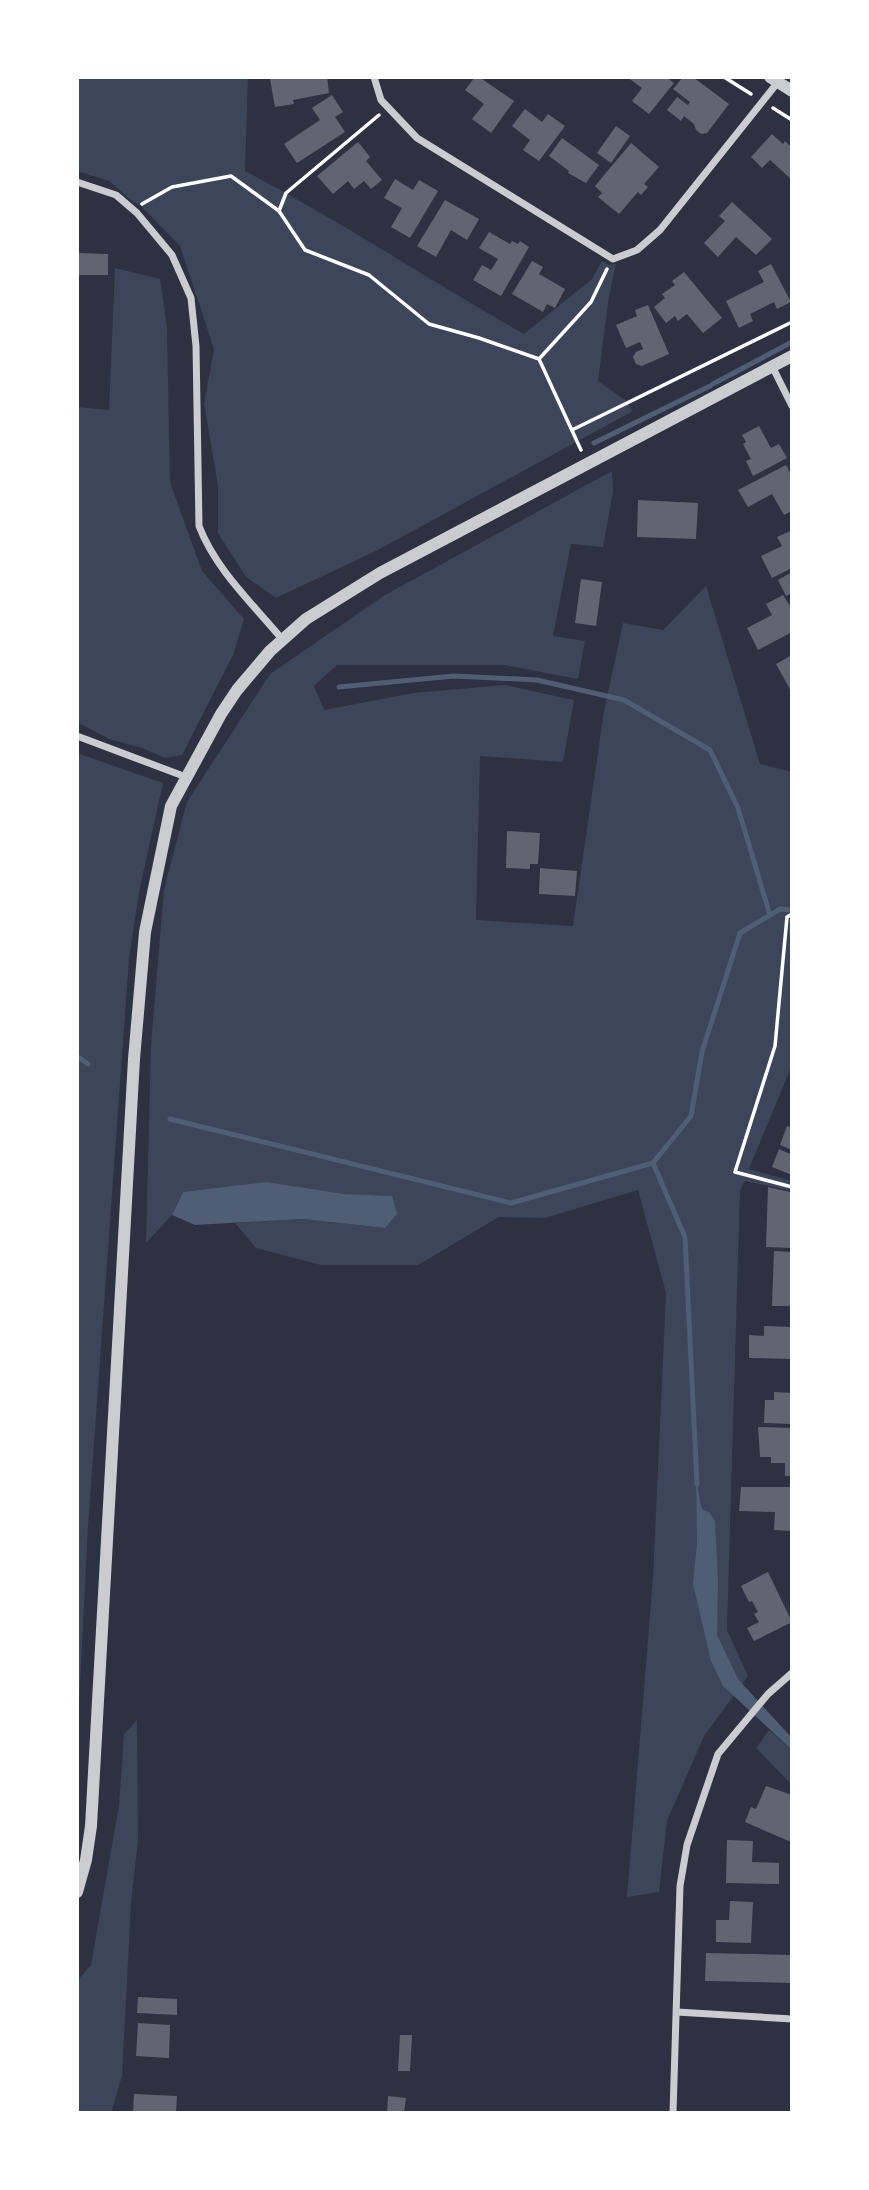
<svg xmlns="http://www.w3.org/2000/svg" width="869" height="2190" viewBox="0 0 869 2190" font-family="'Source Sans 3',sans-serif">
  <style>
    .green { fill: #3c4559 }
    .water { fill: #4f5d75 }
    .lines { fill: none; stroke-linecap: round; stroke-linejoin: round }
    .stream { stroke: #4f5d75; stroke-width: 5 }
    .building { fill: #626471 }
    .path { stroke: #fff; stroke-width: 3.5 }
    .minor { stroke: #caccd0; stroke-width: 7 }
    .tertiary { stroke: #caccd0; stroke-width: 12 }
  </style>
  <rect width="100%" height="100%" fill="#2d3142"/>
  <g class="green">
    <path d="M77 77H248L245 171C341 221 430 281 524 334L592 279 602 261 609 265 616 264 609 296 598 381 625 400 633 411 378 550 276 598 246 577 218 533V486L204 404 214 349 180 246 141 206 131 200 109 181 77 171Z"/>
    <polygon points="115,268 160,279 167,327 170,482 202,571 244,619 233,655 182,755 165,758 142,748 109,739 77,722 77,407 109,410"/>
    <polygon points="612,471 613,492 603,547 571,544 553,636 585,641 578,679 504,665 337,665 314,686 324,710 413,693 505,685 574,700 563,762 480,756 476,920 573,926 604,711 623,623 663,630 706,586 760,764 792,772 792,1065 749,1169 792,1181 792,1191 745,1181 740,1190 727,1630 748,1676 704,1736 667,1821 659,1892 627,1897 653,1578 666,1293 638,1190 545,1218 499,1217 418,1265 321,1265 256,1248 235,1223 303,1219 385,1228 392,1196 183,1192 172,1215 146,1243 151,1045 164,889 187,802 270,674 385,595"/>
    <polygon points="77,753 163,783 139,892 129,959 88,1527 77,1744"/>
    <polygon points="137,1720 138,1840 131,1904 122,2076 111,2113 77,2113 77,1981 91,1965 119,1805 124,1734"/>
    <polygon points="769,1730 792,1750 792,1785 756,1748"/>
  </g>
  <g class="water">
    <polygon points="267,1182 343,1194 392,1196 397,1214 385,1228 303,1219 195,1225 172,1215 183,1192"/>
    <polygon points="696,1477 701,1506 703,1510 709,1512 715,1521 718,1581 717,1635 738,1679 792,1738 792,1750 723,1686 711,1661 693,1584 697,1543"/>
  </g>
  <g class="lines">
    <g class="stream">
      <polyline points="713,384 792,342"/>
      <polyline points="594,443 710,386"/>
      <polyline points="339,687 454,676 537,680 624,700 710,750 738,808 770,915"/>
      <polyline points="77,1056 88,1064"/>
      <polyline points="170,1119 511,1203 653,1163 685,1237 697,1484"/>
      <polyline points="653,1163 691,1116 702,1052 740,933 780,909 792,910"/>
    </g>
  </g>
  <g class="building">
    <polygon points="281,77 283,79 327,77 329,93 293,100 294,104 275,107 270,79"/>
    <polygon points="475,77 479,77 514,101 491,133 472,119 484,104 465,90"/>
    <polygon points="627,77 666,77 674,83 649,114 632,101 642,88"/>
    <polygon points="683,77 693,77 729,104 707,133 701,134 696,130 694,124 684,116 681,121 667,110 677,97 688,105 690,102 673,89"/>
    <polygon points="332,95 343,112 335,117 345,132 297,163 284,144 320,120 312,108"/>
    <polygon points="525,109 542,122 548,114 565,126 539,161 523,150 530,140 512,126"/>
    <polygon points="616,126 630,136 611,163 597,153"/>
    <polygon points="772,134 783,144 785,141 792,148 792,180 770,160 762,168 751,157"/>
    <polygon points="562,138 599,165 586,183 568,173 569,171 549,156"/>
    <polygon points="358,142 370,157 366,161 382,180 371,189 364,181 354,189 348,181 333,194 317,176"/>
    <polygon points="631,143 659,167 644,184 648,187 641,195 638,192 619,214 598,197 602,193 595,186"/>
    <polygon points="395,179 413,190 419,180 438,191 410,238 391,227 402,208 384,198"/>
    <polygon points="445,200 479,219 467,240 451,230 436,257 417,246"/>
    <polygon points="732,202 772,239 756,255 736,237 718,257 704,243 725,221 719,216"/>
    <polygon points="489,232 510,244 512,241 518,244 520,241 529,247 501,296 473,280 482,265 491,270 498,259 479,248"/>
    <polygon points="77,253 108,254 108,275 77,275"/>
    <polygon points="532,261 543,267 539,274 565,289 555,308 547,304 543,312 512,294"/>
    <polygon points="771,264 791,302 777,309 774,302 750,314 753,321 739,328 726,301 764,282 758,271"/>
    <polygon points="684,272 722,318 703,333 687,314 678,321 675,316 666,323 654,307 665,298 662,294 675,285 672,281"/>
    <polygon points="648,305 669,354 642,366 636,364 633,357 636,352 643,349 640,342 626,348 616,325 637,316 635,310"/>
    <polygon points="759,426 771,448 779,444 787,458 753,476 746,461 751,459 743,444 746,442 742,435"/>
    <polygon points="786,465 792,476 792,483 790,484 792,489 792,511 784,515 772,494 748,507 738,490"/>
    <polygon points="638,500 698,503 696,539 637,537"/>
    <polygon points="790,531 792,535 792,568 772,578 761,556 782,546 777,537"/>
    <polygon points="792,572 792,593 786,596 778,580"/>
    <polygon points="581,579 602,582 596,626 575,623"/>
    <polygon points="783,595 792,609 792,632 758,650 747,628 772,615 766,604"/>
    <polygon points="792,655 792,693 776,664"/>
    <polygon points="507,831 540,833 538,864 530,864 530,869 506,868"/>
    <polygon points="540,868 577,871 575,896 539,894"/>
    <polygon points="787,1126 792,1128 792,1150 780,1145"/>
    <polygon points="779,1149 792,1155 792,1175 772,1167"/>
    <polygon points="768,1187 790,1192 792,1248 766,1247"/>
    <polygon points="774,1251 791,1252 792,1306 772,1306"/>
    <polygon points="764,1326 792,1327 792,1359 749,1358 749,1335 764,1336"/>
    <polygon points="774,1392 792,1393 792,1424 764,1423 765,1400 774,1400"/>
    <polygon points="758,1427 792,1428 792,1476 785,1476 785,1463 771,1463 771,1457 760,1457"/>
    <polygon points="741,1487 792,1487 792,1531 774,1530 775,1512 739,1511"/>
    <polygon points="768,1572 792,1622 754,1641 747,1628 759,1622 754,1614 758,1612 752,1601 749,1602 741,1586"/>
    <polygon points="766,1786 792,1795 791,1842 745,1822 751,1807 756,1809"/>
    <polygon points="727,1840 753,1841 752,1862 779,1863 779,1884 726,1883"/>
    <polygon points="730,1901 753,1902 751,1943 716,1942 716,1920 729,1920"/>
    <polygon points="706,1953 792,1955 792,1983 705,1981"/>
    <polygon points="138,1997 177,1999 177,2015 137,2013"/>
    <polygon points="138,2023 170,2025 169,2058 136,2056"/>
    <polygon points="400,2035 412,2035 410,2071 398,2071"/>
    <polygon points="134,2094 177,2096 176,2113 133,2113"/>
    <polygon points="388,2096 406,2098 404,2113 387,2113"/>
  </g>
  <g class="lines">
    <g class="path">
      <polyline points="724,77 751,94"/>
      <polyline points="773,108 792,120"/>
      <polyline points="142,204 172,187 231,176 279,211 305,250 369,275 429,324 479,338 539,359 581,450"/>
      <polyline points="279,211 286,193 379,115"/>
      <polyline points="539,359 591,302 607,269"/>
      <polyline points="572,430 792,322"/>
      <polyline points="792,914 787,917 775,1046 735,1172 792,1187"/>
    </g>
    <g class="minor">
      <polyline points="374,77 381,100 417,138 613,259 637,250 660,230 778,82"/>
      <path d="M77 182 116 195 137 213 172 255 191 298 196 346 199 526C216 570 252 603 282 639"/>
      <polyline points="772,366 792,406"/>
      <polyline points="77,736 186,777"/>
      <polyline points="677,2012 792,2019"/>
      <polyline points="673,2113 680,1886 687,1845 718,1754 768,1694 792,1673"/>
    </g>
    <g class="tertiary">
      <polyline points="770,77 792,91"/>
      <polyline points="77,1892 86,1860 91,1826 134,1059 145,932 171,806 221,714 237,690 270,651 306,619 380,573 792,356"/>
    </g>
  </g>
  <rect width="869" height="2190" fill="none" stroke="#ffffff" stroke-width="158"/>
</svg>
